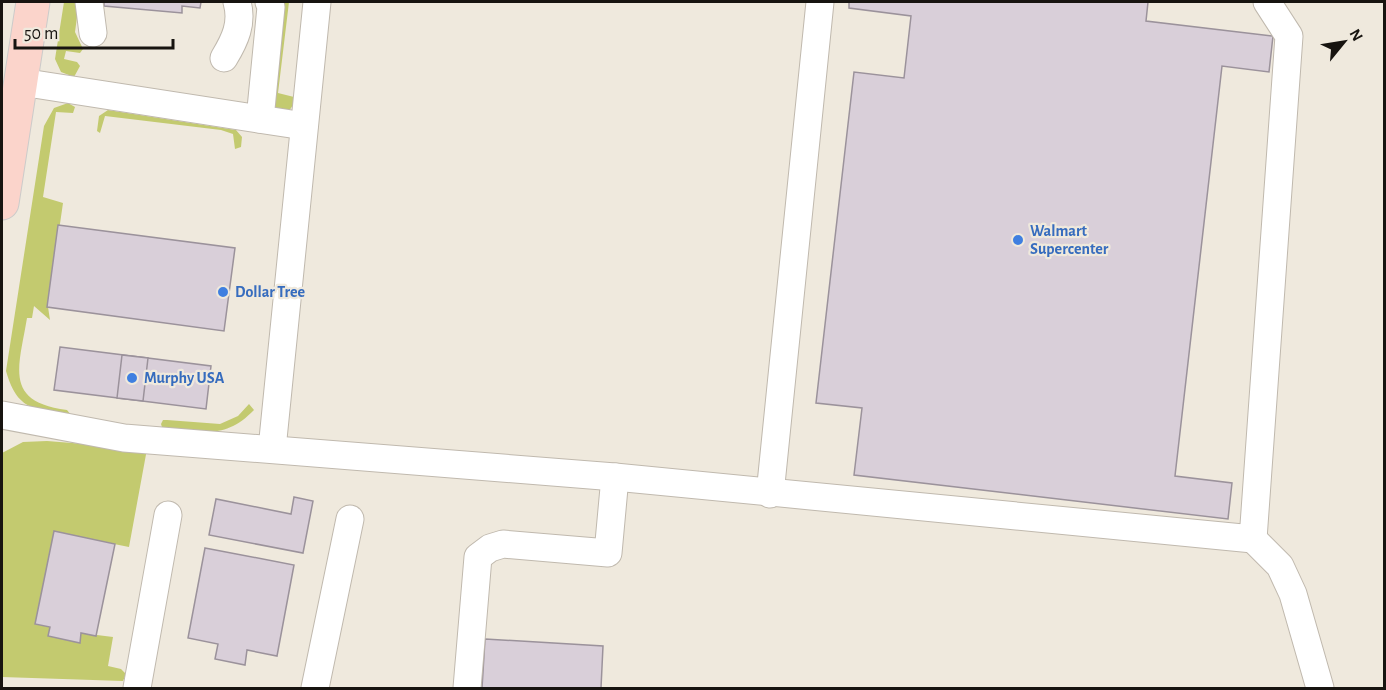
<svg xmlns="http://www.w3.org/2000/svg" width="1386" height="690" viewBox="0 0 1386 690" font-family="'Alegreya Sans',sans-serif">
  <style>
    .green { fill: #c3ca6f }
    .building { fill: #d9cfd9; stroke: #9b929b; stroke-width: 1.5 }
    .lines { fill: none; stroke-linecap: round; stroke-linejoin: round }
    .minor-casing { stroke: #c0b9ae; stroke-width: 29 }
    .major-casing { stroke: #cccbca; stroke-width: 35 }
    .minor { stroke: #fff; stroke-width: 27 }
    .major { stroke: #fbd4cb; stroke-width: 33 }
    .shop-dot { fill: #3f7fe0; stroke: #efe9dd; stroke-width: 2 }
    .labels { text-anchor: middle; dominant-baseline: central; stroke-width: 4.5; stroke-linejoin: round; paint-order: stroke }
    .shop-label { font-size: 16px; font-weight: bold; fill: #366cbe; stroke: #efe9dd; text-anchor: start }
  </style>
  <rect width="100%" height="100%" fill="#efe9dd"/>
  <g class="green">
    <polygon points="64,2 79,2 75,32 83,49 80,53 66,51 64,59 77,62 80,66 74,77 61,72 55,59"/>
    <polygon points="281,2 289,2 278,93 294,97 295,102 289,111 274,111"/>
    <path d="M68 103 75 107 73 113 56 112 43 197 63 203 48 307 50 320 34 306 32 318H27C19 367 3 402 67 410L71 415C34 408 18 412 6 371L44 126 54 108Z"/>
    <polygon points="108,110 236,130 242,137 241,147 235,149 233,134 221,130 105,116 100,133 97,131 99,116"/>
    <path d="M249 404 254 410C224 441 201 431 162 427L161 424 163 420H167L220 424 238 416Z"/>
    <polygon points="47,441 147,449 129,547 54,532 35,624 50,627 49,636 79,643 81,633 113,637 108,666 121,669 126,674 123,681 2,677 2,453 23,442"/>
  </g>
  <g class="building">
    <polygon points="104,2 201,2 200,8 182,6 182,13 104,6"/>
    <polygon points="849,2 1148,2 1146,21 1273,36 1269,72 1222,66 1175,476 1232,483 1228,519 854,475 862,408 816,403 854,72 904,78 911,16 849,8"/>
    <polygon points="58,225 235,248 224,331 47,307"/>
    <polygon points="60,347 211,366 206,409 54,390"/>
    <polygon points="122,355 148,358 143,401 117,398"/>
    <polygon points="294,497 313,501 303,553 209,535 216,499 291,514"/>
    <polygon points="54,531 115,544 96,636 81,633 80,643 48,636 50,627 35,624"/>
    <polygon points="205,548 294,565 277,656 247,650 245,665 215,659 218,644 188,638"/>
    <polygon points="485,639 603,646 601,688 482,688"/>
  </g>
  <g class="lines">
    <defs>
      <g id="minor">
        <polyline points="89,2 93,33"/>
        <path d="M224 58C235 40 243 23 237 2"/>
        <polyline points="21,82 304,126"/>
        <polyline points="260,119 271,7 269,2"/>
        <polyline points="2,415 124,438 615,477 1253,539 1289,36 1267,2"/>
        <polyline points="272,449 317,2"/>
        <polyline points="770,494 820,2"/>
        <polyline points="1253,539 1280,566 1293,594 1320,688"/>
        <polyline points="137,688 168,515"/>
        <polyline points="315,688 350,519"/>
        <polyline points="467,688 478,557 490,548 503,544 608,553 615,477"/>
      </g>
      <polyline id="major" points="2,203 33,2"/>
    </defs>
    <use href="#minor" class="minor-casing"/>
    <use href="#major" class="major-casing"/>
    <use href="#minor" class="minor"/>
    <use href="#major" class="major"/>
  </g>
  <g class="shop-dot">
    <circle cx="1018" cy="240" r="6"/>
    <circle cx="223" cy="292" r="6"/>
    <circle cx="132" cy="378" r="6"/>
  </g>
  <g class="labels">
    <g class="shop-label">
      <text x="1030" y="231">Walmart<tspan x="1030" dy="18">Supercenter</tspan></text>
      <text x="235" y="292">Dollar Tree</text>
      <text x="144" y="378">Murphy USA</text>
    </g>
  </g>
  <rect width="1386" height="690" fill="none" stroke="#171410" stroke-width="6"/>
  <g transform="translate(1344 42) rotate(60)" stroke="#efe9dd" stroke-width="4.5" paint-order="stroke">
  <path d="M0-4.5L10 22L0 15L-10 22Z" fill="#171410"/>
  <text y="-9" font-size="16" font-weight="bold" text-anchor="middle" fill="#171410">N</text>
  </g>
  <path d="M15 39v9h158v-9" fill="none" stroke="#171410" stroke-width="3"/>
  <text x="24" y="39" font-size="18" fill="#171410" stroke="#efe9dd" stroke-width="4.5" paint-order="stroke">50 m</text>
</svg>
